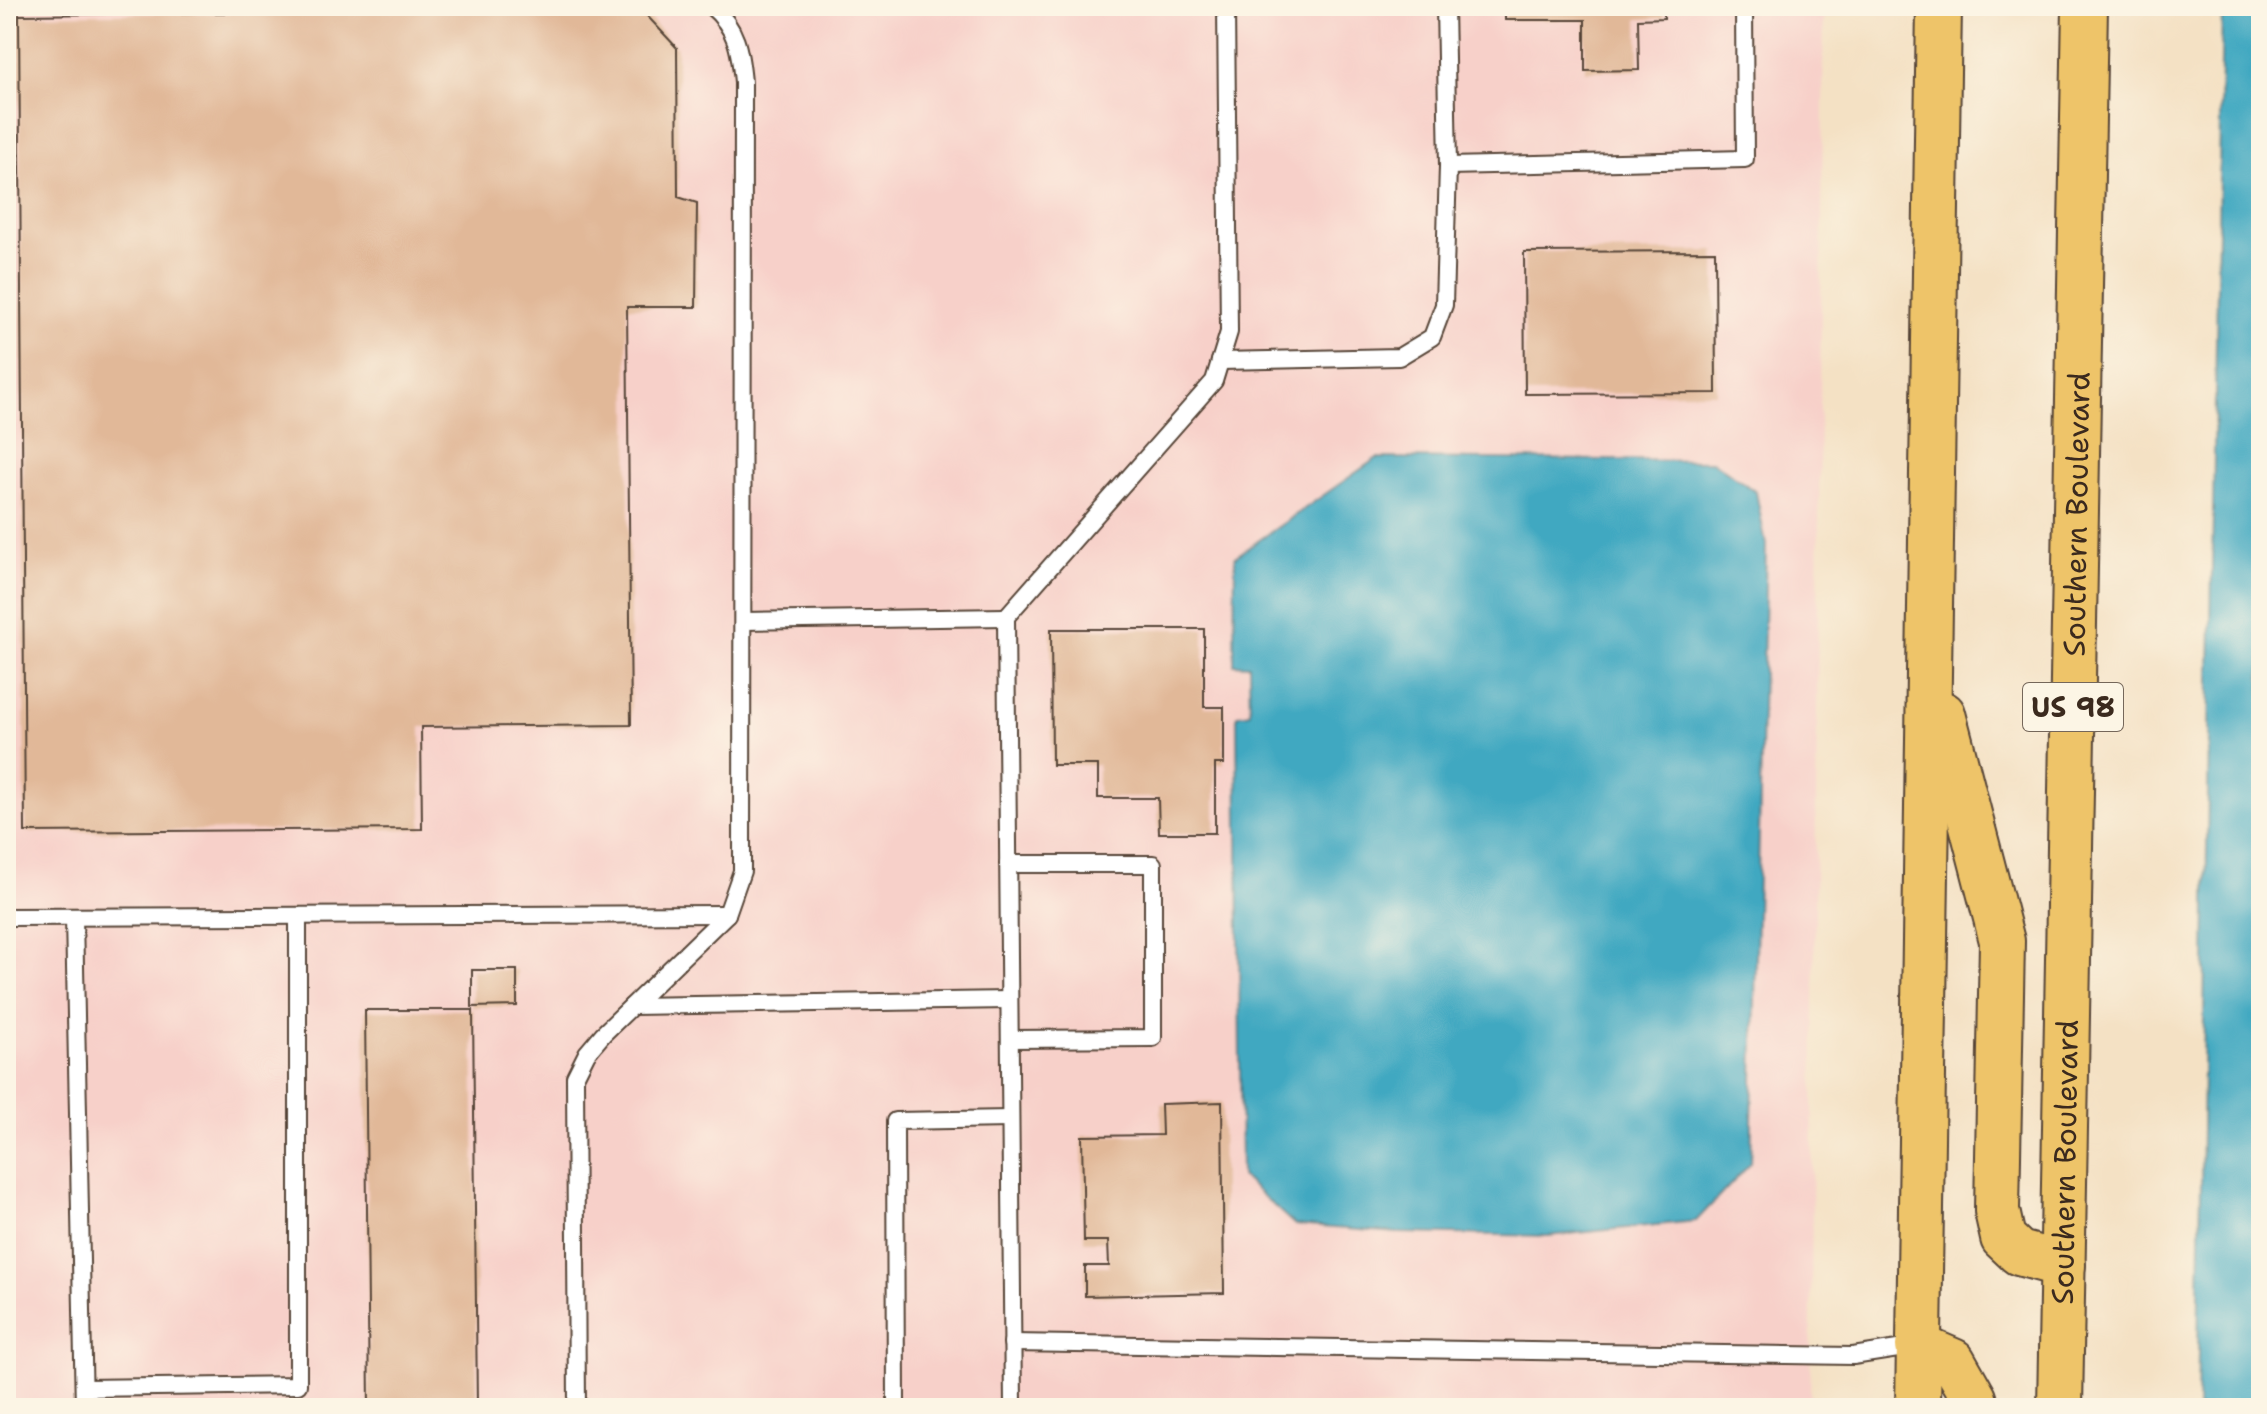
<svg xmlns="http://www.w3.org/2000/svg" width="2267" height="1414" viewBox="0 0 2267 1414" font-family="'Shantell Sans',sans-serif">
  <style>
    .built { fill: #f7d0c9 }
    .water { fill: #41a8c1; stroke: #3e6970; stroke-width: 2 }
    .building { fill: #e1b898 }
    .lines { fill: none; stroke-linecap: round; stroke-linejoin: round }
    .lane-casing { stroke: #574537; stroke-width: 20 }
    .highway-casing { stroke: #574537; stroke-width: 48 }
    .lane { stroke: #fff; stroke-width: 16 }
    .highway { stroke: #eec469; stroke-width: 44 }
    .labels { text-anchor: middle; dominant-baseline: central; stroke-width: 6; stroke-linejoin: round; paint-order: stroke }
    .shield { fill: #fcf5e5; stroke: #75675a; stroke-width: 2 }
    .shield-label { font-size: 28px; font-weight: bold; fill: #3b2a1e }
    .street-label { font-size: 30px; fill: #3b2a1e; stroke: #fcf5e5 }
  </style>
  <rect width="100%" height="100%" fill="#fcf5e5"/>
  <filter id="ink" filterUnits="userSpaceOnUse"><feTurbulence type="fractalNoise" baseFrequency=".0125" numOctaves="2"/><feDisplacementMap in="SourceGraphic" scale="16" xChannelSelector="R" yChannelSelector="G"/><feConvolveMatrix kernelMatrix="1 2 1 2 8 2 1 2 1" color-interpolation-filters="sRGB"/></filter>
  <filter id="wash" filterUnits="userSpaceOnUse"><feTurbulence type="fractalNoise" baseFrequency=".006" numOctaves="4" result="noise"/><feDisplacementMap in="SourceGraphic" scale="32" xChannelSelector="R" yChannelSelector="G"/><feGaussianBlur stdDeviation="1.8" result="paint"/><feColorMatrix in="noise" values="0 0 0 0 0 0 0 0 0 0 0 0 0 0 0 0 0 1.4 0 .05"/><feComposite in="paint" operator="in"/></filter>
  <g filter="url(#wash)">
    <rect width="100%" height="100%" fill="#f4e1c4"/>
    <polygon class="built" points="6,6 1824,6 1810,1408 6,1408"/>
    <g class="water">
      <polygon points="2222,6 2261,6 2261,1408 2197,1408"/>
      <polygon points="1377,458 1712,461 1756,492 1766,545 1751,1163 1696,1221 1548,1236 1398,1233 1295,1225 1241,1176 1237,715 1250,713 1249,665 1234,664 1235,557"/>
    </g>
    <g id="blocks">
      <g class="building">
        <polygon points="296,6 638,6 677,48 678,197 697,203 696,307 627,307 631,725 421,727 422,829 25,832 19,15 296,12"/>
        <polygon points="1505,6 1664,6 1664,18 1638,19 1639,70 1585,71 1585,20 1505,20"/>
        <polygon points="1715,251 1716,393 1525,394 1524,252"/>
        <polygon points="1051,629 1204,629 1204,707 1224,707 1224,764 1215,764 1215,833 1159,833 1158,798 1098,798 1098,765 1052,765"/>
        <polygon points="472,970 517,970 517,1006 472,1007"/>
        <polygon points="365,1010 473,1010 477,1408 369,1408"/>
        <polygon points="1222,1102 1224,1293 1085,1296 1085,1266 1109,1266 1108,1241 1084,1241 1082,1136 1162,1135 1161,1104"/>
      </g>
    </g>
  </g>
  <g filter="url(#ink)">
    <use href="#blocks" fill-opacity="0" stroke="#574537" stroke-width="2"/>
    <g class="lines">
      <defs>
        <g id="lane">
          <polyline points="1448,166 1745,159 1744,6"/>
          <polyline points="1220,361 1399,357 1432,337 1444,305 1448,166 1445,6"/>
          <polyline points="743,621 1006,617"/>
          <polyline points="1008,864 1153,864 1153,1038 1010,1039"/>
          <polyline points="6,917 727,914"/>
          <polyline points="74,917 84,1408"/>
          <polyline points="632,1006 1009,1000"/>
          <polyline points="1012,1343 1853,1356 1917,1346"/>
          <polyline points="84,1388 298,1385 298,916"/>
          <path d="M577 1408 575 1077 587 1053 603 1034 727 914 742 871 743 82C740 51 737 28 711 6"/>
          <polyline points="896,1408 895,1121 1010,1119"/>
          <polyline points="1013,1408 1006,617 1214,381 1229,332 1226,6"/>
        </g>
        <g id="highway">
          <polyline points="1943,714 2002,941 1997,1211 2003,1238 2019,1253 2063,1265"/>
          <polyline points="1918,1346 1953,1361 1974,1398 1977,1408"/>
          <polyline points="1918,1408 1939,6"/>
          <path id="s1" d="M2060 1408 2085 6"/>
        </g>
      </defs>
      <use href="#lane" class="lane-casing"/>
      <use href="#highway" class="highway-casing"/>
      <use href="#lane" class="lane"/>
      <use href="#highway" class="highway"/>
    </g>
  </g>
  <g class="labels">
    <rect class="shield" x="2023" y="683" width="100" height="48" rx="6"/>
    <g class="shield-label">
      <text x="2073" y="707">US 98</text>
    </g>
    <g class="street-label">
      <text stroke="none"><textPath href="#s1" startOffset="894">Southern Boulevard</textPath></text>
      <text stroke="none"><textPath href="#s1" startOffset="246">Southern Boulevard</textPath></text>
    </g>
  </g>
  <rect width="2267" height="1414" fill="none" stroke="#fcf5e5" stroke-width="32"/>
</svg>
